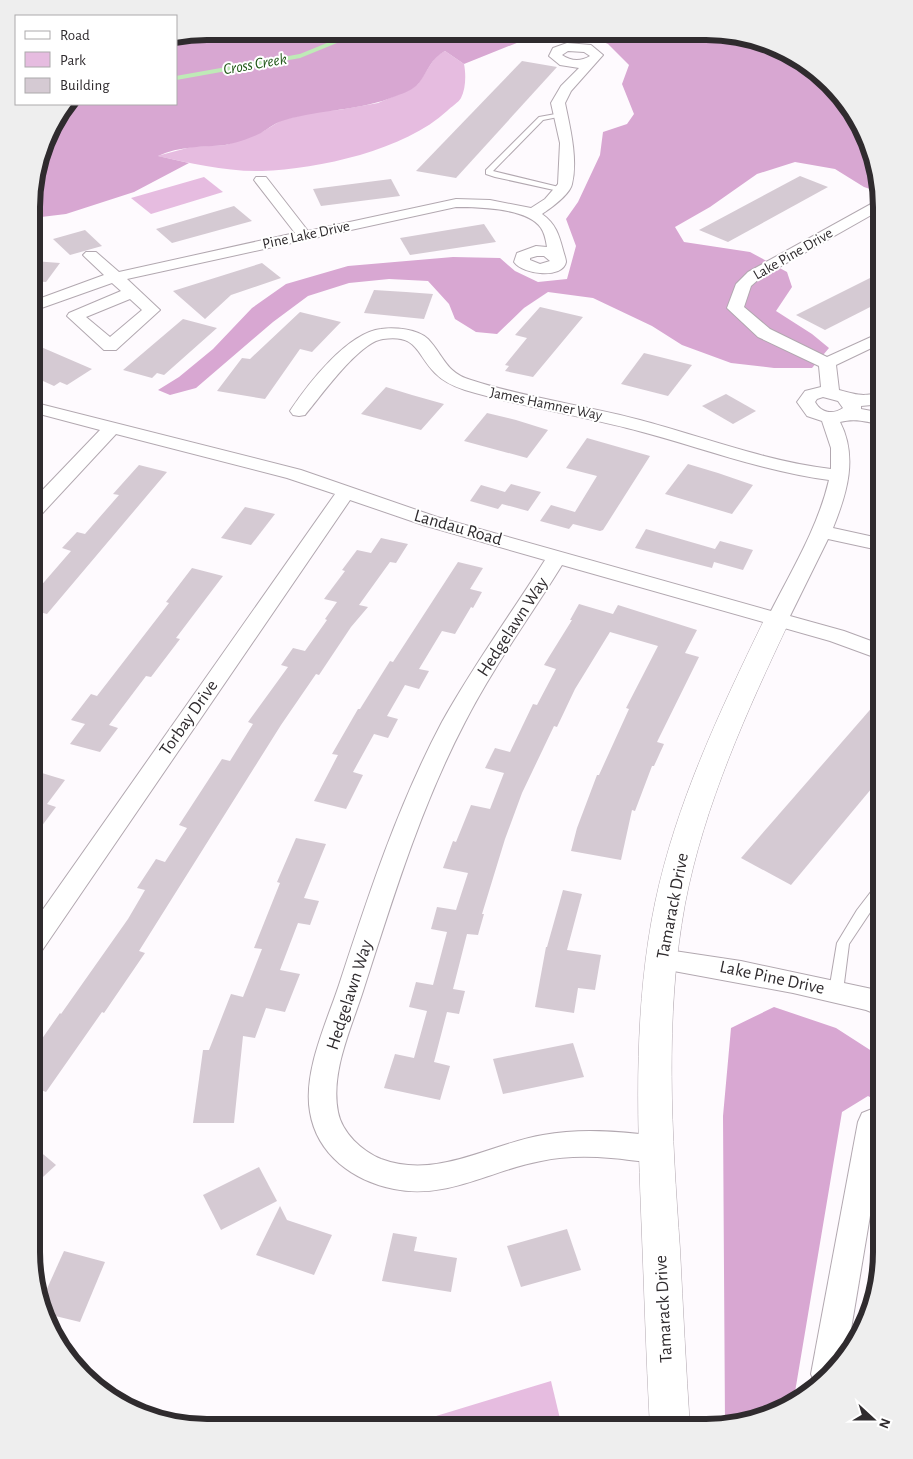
<svg xmlns="http://www.w3.org/2000/svg" width="913" height="1459" viewBox="0 0 913 1459" font-family="'Alegreya Sans',sans-serif">
  <style>
    .green { fill: #e6bce0 }
    .forest { fill: #d8a7d2 }
    .lines { fill: none; stroke-linecap: round; stroke-linejoin: round }
    .stream { stroke: #bfeab7; stroke-width: 4 }
    .building { fill: #d5cad3 }
    .service-casing { stroke: #b2a8b0; stroke-width: 2 }
    .minor-casing { stroke: #b2a8b0; stroke-width: 2 }
    .tertiary-casing { stroke: #b2a8b0; stroke-width: 1 }
    .service { fill: #fff; fill-rule: evenodd }
    .minor { fill: #fff; fill-rule: evenodd }
    .tertiary { fill: #fff; fill-rule: evenodd }
    .labels { text-anchor: middle; dominant-baseline: central; stroke-width: 4; stroke-linejoin: round; paint-order: stroke }
    .far-street-label { font-size: 15px; fill: #2f2b2e; stroke: #fff }
    .far-water-label { font-size: 16px; font-style: italic; fill: #23591a; stroke: #fff }
    .street-label { font-size: 18px; fill: #2f2b2e; stroke: #fff }
    .rim { fill: none; stroke: #2f2b2e; stroke-width: 6 }
  </style>
  <rect width="100%" height="100%" fill="#fefafe"/>
  <g class="green">
    <path d="M445 51 464 64C466 74 466 88 461 98 459 102 451 107 447 111 405 150 319 169 262 171 227 172 191 163 157 156L191 147 226 145 262 132 282 120 318 111 339 110 378 103 411 89 418 84 436 56Z"/>
    <polygon points="204,177 223,192 151,214 131,198"/>
    <polygon points="551,1381 562,1427 400,1427"/>
  </g>
  <g class="forest">
    <path d="M207 31 544 32 464 64 445 51C431 58 428 71 419 83 413 90 404 93 396 96 360 111 322 109 285 120 276 122 269 128 261 133 251 138 237 143 225 145 203 147 179 146 158 156L189 163 134 192 66 214 33 218V184L49 129 69 104H176V37Z"/>
    <polygon points="580,32 730,33 813,68 869,140 879,192 864,187 835,169 795,162 757,174 710,207 675,227 684,242 750,252 787,272 792,287 776,311 812,334 829,348 812,368 774,368 731,363 682,345 652,326 593,298 548,292 524,308 497,334 476,332 455,319 449,304 428,281 389,279 349,283 308,296 273,322 196,388 170,395 158,390 179,377 213,349 252,308 286,284 348,266 453,257 500,258 515,271 538,282 567,279 576,246 566,219 578,202 600,155 603,132 627,124 634,114 622,84 629,65 608,44"/>
    <polygon points="774,1007 836,1028 881,1057 881,1103 868,1096 842,1112 794,1398 773,1415 725,1424 723,1116 731,1028"/>
  </g>
  <g class="lines">
    <polyline class="stream" points="176,78 300,56 359,32"/>
  </g>
  <g class="building">
    <polygon points="522,61 557,67 456,178 416,171"/>
    <polygon points="800,176 828,187 728,242 699,230"/>
    <polygon points="391,179 400,196 321,206 313,189"/>
    <polygon points="234,206 252,221 172,243 156,229"/>
    <polygon points="484,224 496,242 410,255 400,238"/>
    <polygon points="85,230 102,246 70,255 53,239"/>
    <polygon points="33,261 60,263 46,282 33,281"/>
    <polygon points="262,263 281,278 231,295 205,319 173,291"/>
    <polygon points="882,272 882,301 825,330 796,315"/>
    <polygon points="374,290 406,292 433,294 424,319 364,313"/>
    <polygon points="540,307 583,317 533,377 505,371 509,366 505,365 527,338 515,335"/>
    <polygon points="300,312 341,322 312,352 300,349 265,399 217,391 242,358 250,359"/>
    <polygon points="183,319 217,328 164,375 157,373 152,378 123,370"/>
    <polygon points="41,347 92,369 67,385 60,382 54,386 32,376 32,353"/>
    <polygon points="644,353 692,365 668,396 621,384"/>
    <polygon points="386,387 412,395 444,404 421,430 361,414"/>
    <polygon points="726,394 756,411 733,424 702,406"/>
    <polygon points="487,413 516,420 548,430 527,458 464,441"/>
    <polygon points="587,438 650,456 603,530 600,531 573,524 569,529 540,521 551,505 575,512 597,476 566,468"/>
    <polygon points="688,464 718,473 753,485 732,514 665,494"/>
    <polygon points="139,465 167,472 47,614 32,610 32,596 71,551 62,548 77,532 85,534 119,495 113,494"/>
    <polygon points="511,484 541,492 528,511 502,504 498,509 470,501 481,485 505,492"/>
    <polygon points="245,507 275,514 251,545 221,538"/>
    <polygon points="646,529 715,549 720,541 753,550 743,570 714,562 712,568 635,548"/>
    <polygon points="381,538 408,544 396,563 390,562 359,605 368,607 351,627 319,675 316,674 281,725 139,951 145,953 104,1013 102,1012 46,1092 31,1086 32,1053 60,1013 61,1014 128,919 145,890 137,888 156,859 165,862 187,828 179,825 222,759 230,761 253,724 248,722 288,667 281,665 293,648 305,651 327,620 325,619 337,602 324,599 345,571 342,570 357,550 371,553"/>
    <polygon points="458,562 483,568 470,589 482,592 473,608 471,607 455,634 442,631 419,669 429,671 419,689 405,685 387,716 398,719 388,738 374,734 353,772 363,775 346,809 314,801 338,755 332,754 358,709 360,709 390,661 393,662"/>
    <polygon points="192,568 223,576 176,638 180,639 151,677 146,676 109,725 118,728 100,752 70,744 85,724 71,720 91,694 97,696 169,603 166,602"/>
    <polygon points="579,604 613,614 618,605 697,630 685,653 699,657 657,742 664,744 654,766 652,766 635,811 632,810 621,860 571,851 577,828 597,775 599,775 629,709 626,708 658,646 610,632 575,689 557,727 554,726 522,793 505,839 482,914 484,914 478,935 467,934 453,989 465,991 459,1014 447,1012 434,1062 450,1066 440,1100 384,1088 395,1054 414,1058 427,1011 409,1007 416,982 433,985 447,932 431,929 437,907 456,910 468,873 443,868 453,841 456,842 471,805 490,809 504,773 485,768 495,748 510,752 533,704 537,705 556,669 544,665 572,620 570,620"/>
    <polygon points="882,696 882,776 791,885 741,858"/>
    <polygon points="32,770 65,780 47,804 56,807 32,839"/>
    <polygon points="296,838 326,844 304,898 319,901 310,925 298,923 280,970 300,974 285,1012 266,1008 255,1038 243,1036 234,1123 193,1123 203,1050 209,1050 231,994 243,997 262,949 254,948 280,883 277,882"/>
    <polygon points="563,890 582,894 567,950 601,955 595,990 578,988 574,1013 535,1007 546,947 547,947"/>
    <polygon points="573,1043 584,1077 503,1094 493,1059"/>
    <polygon points="31,1144 56,1165 31,1188"/>
    <polygon points="259,1167 277,1201 221,1230 203,1195"/>
    <polygon points="280,1206 287,1220 332,1235 314,1275 256,1255"/>
    <polygon points="567,1229 581,1270 521,1287 507,1246"/>
    <polygon points="393,1233 417,1237 414,1251 457,1258 451,1292 382,1281"/>
    <polygon points="64,1251 105,1262 80,1322 43,1313 41,1302"/>
  </g>
  <g class="lines">
    <defs>
      <g id="service">
        <polygon points="561,113 564,115 563,116 543,120 493,171 563,188 563,192 495,177 486,174 486,170 539,117"/>
        <polygon points="881,882 881,896 849,944 843,991 841,995 836,996 831,995 829,991 837,943 857,910 877,884"/>
      </g>
      <g id="minor">
        <path d="M567 43 591 45 603 55 571 91 565 103C570 127 578 159 572 184 570 194 551 208 542 214 556 224 559 235 563 250 564 254 566 259 566 262 563 279 523 275 514 262L517 253 536 246 547 247C546 241 545 234 541 228 528 208 479 207 456 207L127 279 160 310 116 350H104L67 316 69 313 121 291 112 283 33 311V301L104 275 86 258 83 255 86 252H96L119 272 295 233 254 180 256 177H266L308 231 456 199 490 200 531 208 545 199 558 184 560 143 551 103 561 86 579 68 560 65 549 56 553 48ZM568 51 584 52 590 56C580 62 571 61 562 55ZM537 256H544L550 261 540 264 530 260V258ZM130 299 142 310 110 337 86 317Z"/>
        <path d="M880 199 882 209 760 278 751 286 744 307 770 329 827 357 882 332V343L836 365 839 390C858 395 862 397 882 392V404L861 406V409L882 413V425C867 422 856 418 840 422 858 457 847 493 833 528L874 537 882 536V548L874 549 828 539 790 616 844 631 882 645V660L830 641 562 565C530 617 493 667 465 722 421 806 393 898 364 988 352 1027 330 1071 338 1112 342 1133 362 1151 381 1159 437 1180 489 1144 543 1135 580 1128 618 1131 656 1136L666 1140 670 1149 666 1158C649 1165 630 1159 611 1158 588 1156 564 1156 541 1161 491 1170 446 1200 394 1189 354 1181 317 1155 310 1112 303 1072 326 1024 339 985 368 896 398 805 442 722 473 666 511 614 545 560L423 525 350 500 41 952 32 955V925L335 494 287 478 116 434 39 517 32 519V501L100 430 32 412V402L301 470 437 517 771 611C793 568 818 527 829 480 760 471 695 445 627 428 573 414 518 406 465 390 453 386 444 382 435 373 416 354 418 334 383 339 359 342 321 396 305 415L299 416 293 415 290 411C308 384 347 333 381 329 394 327 418 329 428 339 444 356 446 373 471 380 526 398 584 405 640 420 704 437 765 461 831 469V448L822 421 807 416 797 402 805 391 821 387 819 366 758 337 727 308 736 284 748 272ZM823 397 838 401 843 408C833 415 821 413 815 402L817 399Z"/>
        <polygon points="661,949 741,961 872,989 881,992 881,1016 866,1010 793,993 652,967 648,960 652,953"/>
        <polygon points="872,1109 881,1113 881,1150 846,1359 815,1383 811,1374 858,1122 862,1113"/>
      </g>
      <path id="tertiary" d="M777 612 786 614 790 620C747 711 704 805 685 904 664 1018 672 1135 680 1249 683 1309 686 1368 690 1428H650C646 1355 644 1283 641 1211 637 1109 634 1004 655 903 676 803 720 711 764 620L768 614Z"/>
    </defs>
    <use href="#service" class="service-casing"/>
    <use href="#minor" class="minor-casing"/>
    <use href="#tertiary" class="tertiary-casing"/>
    <use href="#service" class="service"/>
    <use href="#minor" class="minor"/>
    <use href="#tertiary" class="tertiary"/>
  </g>
  <g class="labels">
    <g class="far-street-label">
      <text transform="translate(306 235) rotate(-12)">Pine Lake Drive</text>
      <text transform="translate(793 254) rotate(-30)">Lake Pine Drive</text>
      <text transform="translate(546 404) rotate(12)">James Hamner Way</text>
    </g>
    <g class="far-water-label">
      <text transform="translate(255 64) rotate(-10)">Cross Creek</text>
    </g>
    <g class="street-label">
      <text transform="translate(458 528) rotate(16)">Landau Road</text>
      <text transform="translate(513 627) rotate(-57)">Hedgelawn Way</text>
      <text transform="translate(189 718) rotate(-55)">Torbay Drive</text>
      <text transform="translate(673 906) rotate(-79)">Tamarack Drive</text>
      <text transform="translate(772 978) rotate(12)">Lake Pine Drive</text>
      <text transform="translate(350 995) rotate(-72)">Hedgelawn Way</text>
      <text transform="translate(664 1309) rotate(-93)">Tamarack Drive</text>
    </g>
  </g>
  <path d="M0 0H913V1459H0ZM207 40H706A167 167 0 0 1 873 207V1252A167 167 0 0 1 706 1419H207A167 167 0 0 1 40 1252V207A167 167 0 0 1 207 40Z" fill="#eee" fill-rule="evenodd"/>
  <path class="rim" d="M207 40H706A167 167 0 0 1 873 207V1252A167 167 0 0 1 706 1419H207A167 167 0 0 1 40 1252V207A167 167 0 0 1 207 40Z"/>
  <rect x="15" y="15" width="162" height="90" fill="#ffffff" stroke="#acaaab"/>
  <rect x="25" y="31" width="25" height="8" fill="#ffffff" stroke="#acaaab"/>
  <text x="60" y="40" font-size="15" fill="#2f2b2e">Road</text>
  <rect x="25" y="52" width="25" height="15" fill="#e6bce0" stroke="#acaaab"/>
  <text x="60" y="65" font-size="15" fill="#2f2b2e">Park</text>
  <rect x="25" y="78" width="25" height="15" fill="#d5cad3" stroke="#acaaab"/>
  <text x="60" y="90" font-size="15" fill="#2f2b2e">Building</text>
  <g transform="translate(873 1419) rotate(111)" stroke="#ffffff" stroke-width="4" paint-order="stroke">
  <path d="M0-4L9 19L0 12L-9 19Z" fill="#2f2b2e"/>
  <text y="-8" font-size="14" font-weight="bold" text-anchor="middle" fill="#2f2b2e">N</text>
  </g>
</svg>
